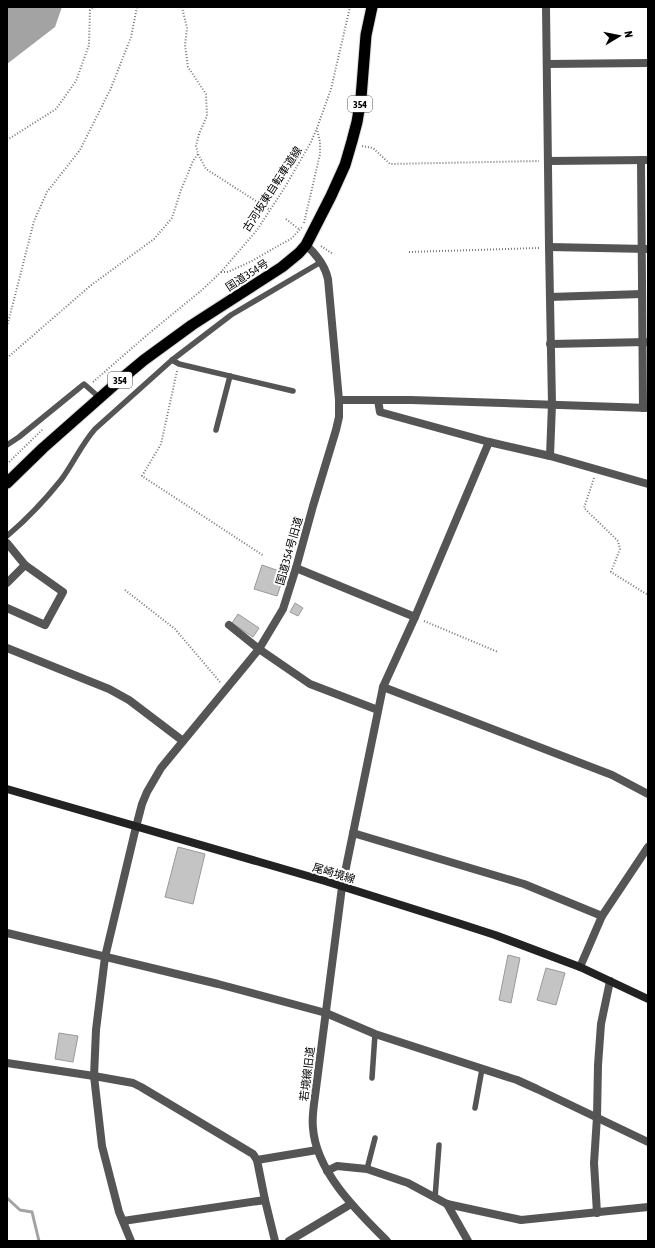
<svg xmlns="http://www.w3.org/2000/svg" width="655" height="1248" viewBox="0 0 655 1248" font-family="'Asap Condensed','Noto Sans JP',sans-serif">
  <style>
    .water { fill: #a3a3a3 }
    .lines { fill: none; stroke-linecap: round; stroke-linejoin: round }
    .stream { stroke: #a3a3a3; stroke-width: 3 }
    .building { fill: #c4c4c4; stroke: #999 }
    .trunk-casing { stroke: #dbdbdb; stroke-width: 13 }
    .path { stroke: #777; stroke-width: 2; stroke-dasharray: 1 2; stroke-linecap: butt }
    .service { stroke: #555; stroke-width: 5.5 }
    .minor { stroke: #555; stroke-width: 8 }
    .tertiary { stroke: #555; stroke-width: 8 }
    .secondary { stroke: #222; stroke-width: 8 }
    .trunk { stroke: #000; stroke-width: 11 }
    .labels { text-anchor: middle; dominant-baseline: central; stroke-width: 4; stroke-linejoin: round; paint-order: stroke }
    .shield { fill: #fff; stroke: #4c4c4c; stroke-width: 1 }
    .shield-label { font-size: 10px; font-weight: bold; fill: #000 }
    .street-label { font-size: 11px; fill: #000; stroke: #fff }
  </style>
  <rect width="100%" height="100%" fill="#fff"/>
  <polygon class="water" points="7,7 62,7 55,27 7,64"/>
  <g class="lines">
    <polyline class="stream" points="7,1198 20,1210 32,1212 39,1241"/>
  </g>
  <g class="building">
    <polygon points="262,565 285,573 277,596 254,589"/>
    <polygon points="295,603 303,608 298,616 290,612"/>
    <polygon points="238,614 259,628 253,637 232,623"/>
    <polygon points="178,847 205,854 193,904 165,897"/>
    <polygon points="508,955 520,958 511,1003 499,1000"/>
    <polygon points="546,968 565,973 556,1005 537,1000"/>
    <polygon points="59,1033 78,1036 73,1062 55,1059"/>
  </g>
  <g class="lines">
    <defs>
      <polyline id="trunk" points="7,483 43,448 120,380 144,360 192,325 282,267 299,253 306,245 331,196 345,165 352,141 357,122 361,98 366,35 372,7"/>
    </defs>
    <use href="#trunk" class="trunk-casing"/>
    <g class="path">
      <polyline points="182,7 187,28 185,45 188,67 206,94 207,116 199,134 196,146 198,154 206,169 270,210"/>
      <polyline points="410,8 410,7"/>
      <polyline points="7,140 56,109 76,81 89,45 90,10 93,7"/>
      <polyline points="362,146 373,148 390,164 539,161"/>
      <polyline points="286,219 300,230"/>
      <polyline points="304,223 320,154 320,142 317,129"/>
      <polyline points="321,246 333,254"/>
      <polyline points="409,252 539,248"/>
      <polyline points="221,272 228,272 252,261 292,238 302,227"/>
      <polyline points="7,327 34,221 47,192 80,150 111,88 131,37 137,7"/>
      <polyline points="7,358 90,286 154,239 172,218 181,190 193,161 198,154"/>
      <polyline points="177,371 161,444 142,476 264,556"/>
      <polyline points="93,382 147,335 202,290 221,272 257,230 285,187 311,142 317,128 331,89 350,7"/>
      <polyline points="7,464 43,429"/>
      <polyline points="594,478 584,508 618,541 620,549 611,572 648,595"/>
      <polyline points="125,590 175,629 220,682"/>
      <polyline points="424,621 498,652"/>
    </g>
    <g class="service">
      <polyline points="172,360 179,364 293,391"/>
      <polyline points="216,430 230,376"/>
      <polyline points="7,445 19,437 78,389 84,384 100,398"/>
      <path d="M7 536C26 520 45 500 61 480 73 464 81 445 95 429L172 360 231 315 321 262"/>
      <polyline points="372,1078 375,1034"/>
      <polyline points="475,1108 482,1069"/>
      <polyline points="367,1169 375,1138"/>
      <polyline points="435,1198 439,1145"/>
    </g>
    <g class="minor">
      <polyline points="546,7 549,247 552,404 550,456 648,484"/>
      <polyline points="547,64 648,63"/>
      <polyline points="641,160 643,408"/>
      <polyline points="548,161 648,160"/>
      <polyline points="549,247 648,249"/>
      <polyline points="550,297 642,294"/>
      <polyline points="550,344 647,342"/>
      <polyline points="378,400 380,412 489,442 550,456"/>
      <polyline points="7,543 25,565 63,592 45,625 7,608"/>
      <polyline points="296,568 415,617 383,687 342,887"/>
      <polyline points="7,583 25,565"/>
      <polyline points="415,617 489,442"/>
      <polyline points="229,625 259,649 310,684 378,710"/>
      <polyline points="7,648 109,689 129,700 183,741"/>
      <polyline points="383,687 612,775 648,794"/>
      <polyline points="353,833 524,884 602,916"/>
      <polyline points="7,933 218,984 326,1013"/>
      <polyline points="580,967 602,916 648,847"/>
      <polyline points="7,1063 94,1076 133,1083 141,1087 253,1154 257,1160"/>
      <polyline points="327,1171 337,1166 367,1169 408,1183 447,1204 521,1220 648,1207"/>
      <polyline points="447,1204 468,1241"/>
      <polyline points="597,1213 594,1163 597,1117 598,1065 601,1024 610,981"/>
      <polyline points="123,1221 265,1200"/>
      <polyline points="275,1241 265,1200 257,1160 317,1150"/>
      <polyline points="289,1241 351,1204"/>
    </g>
    <g class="tertiary">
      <polyline points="339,400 411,400 648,408"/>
      <path d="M342 887 314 1104C313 1112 312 1120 313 1128 316 1172 358 1212 387 1241"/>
      <polyline points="326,1013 375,1034 517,1080 537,1089 648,1142"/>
      <path d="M131 1241 119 1212 102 1146 94 1076 96 1030 105 957 136 827 142 804 147 792 161 768 259 649 283 609 296 568 313 506 336 430 339 417V400L328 279C325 265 317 255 306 245"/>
    </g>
    <polyline class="secondary" points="7,789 325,881 458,923 495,935 580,967 648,999"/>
    <use href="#trunk" class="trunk"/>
  </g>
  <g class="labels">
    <g class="shield">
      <rect x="348" y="96" width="24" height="16" rx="3"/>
      <rect x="108" y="372" width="24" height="16" rx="3"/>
    </g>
    <g class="shield-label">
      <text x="360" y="104">354</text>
      <text x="120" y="380">354</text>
    </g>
    <g class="street-label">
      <text transform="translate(272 189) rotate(-57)">古河坂東自転車道線</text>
      <text transform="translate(247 275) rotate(-33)">国道354号</text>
      <text transform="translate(289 551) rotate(-74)">国道354号旧道</text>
      <text transform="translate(334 873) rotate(17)">尾崎境線</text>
      <text transform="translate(307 1074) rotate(-83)">若境線旧道</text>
    </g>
  </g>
  <rect width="655" height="1248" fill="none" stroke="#000000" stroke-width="16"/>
  <g transform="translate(619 36) rotate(80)" stroke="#ffffff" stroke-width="3" paint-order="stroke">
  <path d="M0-3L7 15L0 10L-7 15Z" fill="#000000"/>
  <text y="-6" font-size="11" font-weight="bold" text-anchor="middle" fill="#000000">N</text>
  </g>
</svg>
